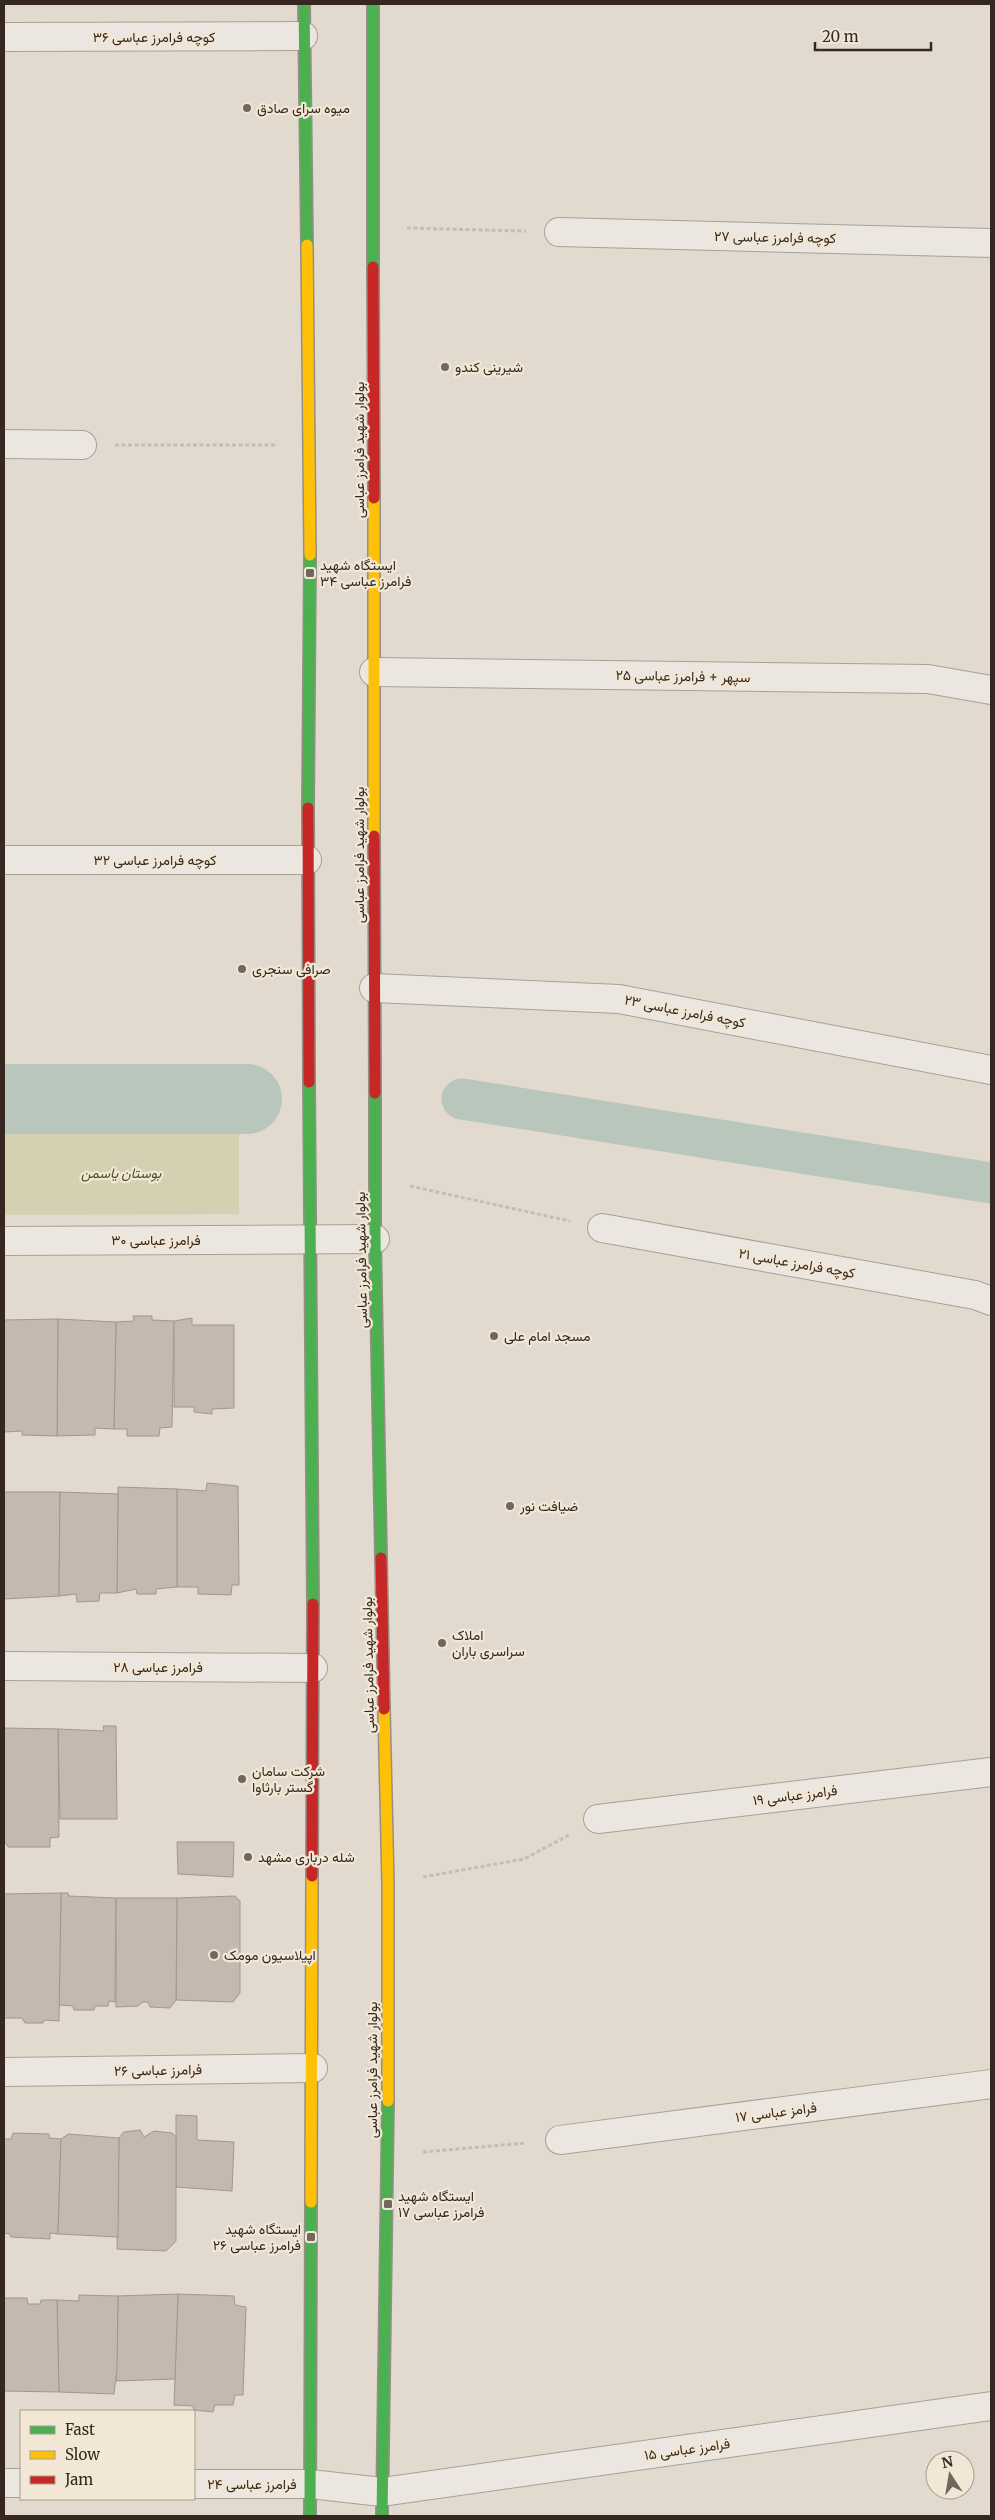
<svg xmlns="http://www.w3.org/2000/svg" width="995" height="2520" viewBox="0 0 995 2520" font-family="Merriweather,Vazirmatn,serif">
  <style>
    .green { fill: #d4d0b2 }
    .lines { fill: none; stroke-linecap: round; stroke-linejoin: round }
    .canal { stroke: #b9c6bc; stroke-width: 41 }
    .river { stroke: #b9c6bc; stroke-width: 70 }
    .building { fill: #c5b8af; stroke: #a2968d }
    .street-casing { stroke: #a7a097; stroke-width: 30 }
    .fast-casing { stroke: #978f87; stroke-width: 14 }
    .slow-casing { stroke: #978f87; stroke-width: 14 }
    .jam-casing { stroke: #978f87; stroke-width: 14 }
    .path { stroke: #c3bdb6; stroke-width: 3; stroke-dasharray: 4 2.5; stroke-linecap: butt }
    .street { stroke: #ebe6df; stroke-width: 28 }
    .fast { stroke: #4caf50; stroke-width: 11 }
    .slow { stroke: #ffc107; stroke-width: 11 }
    .jam { stroke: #c62828; stroke-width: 11 }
    .poi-dot { fill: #72665d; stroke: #f2e7d5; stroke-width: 2 }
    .labels { text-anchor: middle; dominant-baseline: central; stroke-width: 4.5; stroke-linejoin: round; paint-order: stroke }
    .street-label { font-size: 14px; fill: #362820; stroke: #f2e7d5 }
    .poi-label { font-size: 14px; fill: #362820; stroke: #f2e7d5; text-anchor: start }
    .park-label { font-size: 14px; font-style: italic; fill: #4b5028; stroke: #f2e7d5 }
  </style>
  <rect width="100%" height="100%" fill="#e2dace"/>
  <polygon class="green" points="4,1132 239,1132 239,1214 4,1215"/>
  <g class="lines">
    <polyline class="canal" points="462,1099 991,1183"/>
    <polyline class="river" points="4,1099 247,1099"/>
  </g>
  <g class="building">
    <polygon points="133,1316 152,1316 152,1320 174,1321 172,1427 160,1428 159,1436 127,1436 127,1429 114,1429 116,1322 134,1321"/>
    <polygon points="192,1318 192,1325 234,1325 234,1408 212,1409 212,1414 194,1412 194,1407 174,1407 174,1321"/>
    <polygon points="58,1319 116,1322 114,1429 95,1428 95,1435 57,1436"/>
    <polygon points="58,1319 57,1436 22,1435 22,1431 4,1432 4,1320"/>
    <polygon points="207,1483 238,1486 239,1585 232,1585 231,1595 198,1594 198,1587 177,1587 177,1489 206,1491"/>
    <polygon points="118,1487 177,1489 177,1587 156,1589 156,1594 137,1594 136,1589 117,1593"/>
    <polygon points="4,1492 60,1492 59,1596 4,1599"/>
    <polygon points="60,1492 118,1494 117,1593 100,1593 99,1601 77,1602 76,1594 59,1596"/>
    <polygon points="103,1726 116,1726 117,1819 60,1819 58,1729 104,1731"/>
    <polygon points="4,1728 58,1729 59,1837 50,1838 50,1847 8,1847 4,1840"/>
    <polygon points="177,1842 234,1842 233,1877 178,1874"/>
    <polygon points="61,1893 68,1893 69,1896 116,1898 115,2002 109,2001 108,2006 95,2006 94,2010 74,2010 73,2006 59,2005"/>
    <polygon points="61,1893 59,2021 45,2020 43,2023 25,2023 22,2018 4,2018 4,1894"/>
    <polygon points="235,1896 240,1901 240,1993 233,2002 176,2000 177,1898"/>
    <polygon points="116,1898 177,1898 176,2000 170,2008 150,2007 148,2002 143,2002 138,2006 116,2007"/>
    <polygon points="176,2115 197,2116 197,2140 234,2142 232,2191 176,2187"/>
    <polygon points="140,2130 144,2137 154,2131 172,2133 176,2137 176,2241 166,2251 117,2249 119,2138 124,2132"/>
    <polygon points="13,2133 49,2134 49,2138 61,2139 58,2234 50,2233 50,2239 11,2237 10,2234 4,2233 4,2139 11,2139"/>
    <polygon points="68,2134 119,2138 118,2237 58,2234 61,2139"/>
    <polygon points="178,2294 234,2296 235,2305 246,2307 243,2395 235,2395 233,2405 215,2405 213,2412 194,2410 193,2406 174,2405"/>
    <polygon points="178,2294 175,2379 116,2381 118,2296"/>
    <polygon points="79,2295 118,2296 117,2369 114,2394 59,2392 57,2300 79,2301"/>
    <polygon points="4,2298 27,2298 28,2304 40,2304 41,2300 57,2300 59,2392 4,2391"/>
  </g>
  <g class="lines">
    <defs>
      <g id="street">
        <polyline points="4,37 303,36"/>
        <polyline points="559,232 991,243"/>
        <polyline points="4,444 82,445"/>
        <polyline points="374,672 928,679 991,690"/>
        <polyline points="4,860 307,860"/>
        <polyline points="374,988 619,999 991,1070"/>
        <polyline points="602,1228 975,1295 991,1301"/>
        <polyline points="4,1241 375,1239"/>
        <polyline points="4,1666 313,1668"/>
        <polyline points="598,1819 991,1772"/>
        <polyline points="4,2072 313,2068"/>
        <polyline points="560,2140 991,2084"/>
        <polyline points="4,2483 21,2483"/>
        <polyline points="194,2484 310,2484 382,2492 991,2406"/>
      </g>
      <g id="fast">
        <polyline points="304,4 307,245"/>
        <polyline points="373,4 373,267"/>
        <polyline points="308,808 310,555"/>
        <polyline points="309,1082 313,1604"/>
        <polyline points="375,1093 375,1239 381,1558"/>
        <polyline points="310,2516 311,2202"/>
        <polyline points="382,2516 388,2101"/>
      </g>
      <g id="slow">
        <polyline points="307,245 310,555"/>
        <polyline points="374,498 374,836"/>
        <polyline points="384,1709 388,1883 388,2101"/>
        <polyline points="311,2202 312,1876"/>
      </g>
      <g id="jam">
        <polyline points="373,267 374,498"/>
        <polyline points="308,808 309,1082"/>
        <polyline points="374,836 375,1093"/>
        <polyline points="381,1558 384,1709"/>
        <polyline points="312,1876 313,1604"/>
      </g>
    </defs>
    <use href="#street" class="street-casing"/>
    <use href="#fast" class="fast-casing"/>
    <use href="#slow" class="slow-casing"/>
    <use href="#jam" class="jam-casing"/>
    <g class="path">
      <polyline points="407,228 526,231"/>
      <polyline points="115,445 276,445"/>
      <polyline points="410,1186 570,1221"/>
      <polyline points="423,1877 524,1859 569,1835"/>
      <polyline points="423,2152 526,2143"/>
    </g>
    <use href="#street" class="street"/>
    <use href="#fast" class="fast"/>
    <use href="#slow" class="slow"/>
    <use href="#jam" class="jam"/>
  </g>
  <g class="poi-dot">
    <circle cx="247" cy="108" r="5"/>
    <circle cx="445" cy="367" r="5"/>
    <rect x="305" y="568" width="10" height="10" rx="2.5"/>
    <circle cx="242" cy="969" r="5"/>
    <circle cx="494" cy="1336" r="5"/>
    <circle cx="510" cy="1506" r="5"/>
    <circle cx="442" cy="1643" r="5"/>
    <circle cx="242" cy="1779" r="5"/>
    <circle cx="248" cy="1857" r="5"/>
    <circle cx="214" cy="1955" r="5"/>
    <rect x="383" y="2199" width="10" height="10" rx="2.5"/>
    <rect x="306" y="2232" width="10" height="10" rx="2.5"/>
  </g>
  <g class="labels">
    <g class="street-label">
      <text x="154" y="37">کوچه فرامرز عباسی ۳۶</text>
      <text transform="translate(775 237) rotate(1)">کوچه فرامرز عباسی ۲۷</text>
      <text transform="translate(359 450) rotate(-90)">بولوار شهید فرامرز عباسی</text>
      <text transform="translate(683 676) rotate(1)">سپهر + فرامرز عباسی ۲۵</text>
      <text transform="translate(359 855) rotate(-90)">بولوار شهید فرامرز عباسی</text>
      <text x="155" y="860">کوچه فرامرز عباسی ۳۲</text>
      <text transform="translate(685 1011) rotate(11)">کوچه فرامرز عباسی ۲۳</text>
      <text x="156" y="1240">فرامرز عباسی ۳۰</text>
      <text transform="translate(361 1260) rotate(-91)">بولوار شهید فرامرز عباسی</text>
      <text transform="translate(797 1263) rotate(10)">کوچه فرامرز عباسی ۲۱</text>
      <text transform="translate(368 1665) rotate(-91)">بولوار شهید فرامرز عباسی</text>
      <text x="158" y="1667">فرامرز عباسی ۲۸</text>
      <text transform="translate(795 1795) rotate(-7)">فرامرز عباسی ۱۹</text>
      <text transform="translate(158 2070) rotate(-1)">فرامرز عباسی ۲۶</text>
      <text transform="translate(372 2070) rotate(-90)">بولوار شهید فرامرز عباسی</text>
      <text transform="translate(776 2112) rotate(-7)">فرامز عباسی ۱۷</text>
      <text transform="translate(687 2449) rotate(-8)">فرامرز عباسی ۱۵</text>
      <text x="252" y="2484">فرامرز عباسی ۲۴</text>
    </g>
    <g class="poi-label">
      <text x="257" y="108">میوه سرای صادق</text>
      <text x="455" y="367">شیرینی کندو</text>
      <text x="320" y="565">ایستگاه شهید<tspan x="320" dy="16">فرامرز عباسی ۳۴</tspan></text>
      <text x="252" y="969">صرافی سنجری</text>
      <text x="504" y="1336">مسجد امام علی</text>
      <text x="520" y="1506">ضیافت نور</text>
      <text x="452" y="1635">املاک<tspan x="452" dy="16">سراسری باران</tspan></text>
      <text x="252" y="1771">شرکت سامان<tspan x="252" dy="16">گستر بارثاوا</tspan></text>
      <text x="258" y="1857">شله درباری مشهد</text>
      <text x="224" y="1955">اپیلاسیون مومک</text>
      <text x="398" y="2196">ایستگاه شهید<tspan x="398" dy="16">فرامرز عباسی ۱۷</tspan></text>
      <text x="301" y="2229" text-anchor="end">ایستگاه شهید<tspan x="301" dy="16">فرامرز عباسی ۲۶</tspan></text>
    </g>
    <g class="park-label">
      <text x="121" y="1173">بوستان یاسمن</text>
    </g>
  </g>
  <rect width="995" height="2520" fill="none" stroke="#362820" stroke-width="10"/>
  <rect x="20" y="2410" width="175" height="90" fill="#f2e7d5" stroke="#a79b8d"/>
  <rect x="30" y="2426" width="25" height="8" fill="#4caf50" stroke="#a79b8d"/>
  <text x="65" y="2435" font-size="15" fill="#362820">Fast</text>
  <rect x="30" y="2451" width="25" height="8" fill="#ffc107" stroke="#a79b8d"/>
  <text x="65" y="2460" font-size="15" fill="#362820">Slow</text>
  <rect x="30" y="2476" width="25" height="8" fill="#c62828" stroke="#a79b8d"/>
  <text x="65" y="2485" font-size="15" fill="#362820">Jam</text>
  <g transform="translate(950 2475) rotate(348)"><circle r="24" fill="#f2e7d5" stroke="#a79b8d"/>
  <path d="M0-4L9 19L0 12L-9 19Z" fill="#72665d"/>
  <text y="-8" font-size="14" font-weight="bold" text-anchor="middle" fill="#362820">N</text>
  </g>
  <path d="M815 42v8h116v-8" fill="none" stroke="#362820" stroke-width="2.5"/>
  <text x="822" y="42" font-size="15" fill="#362820" stroke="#f2e7d5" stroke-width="4" paint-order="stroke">20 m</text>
</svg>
